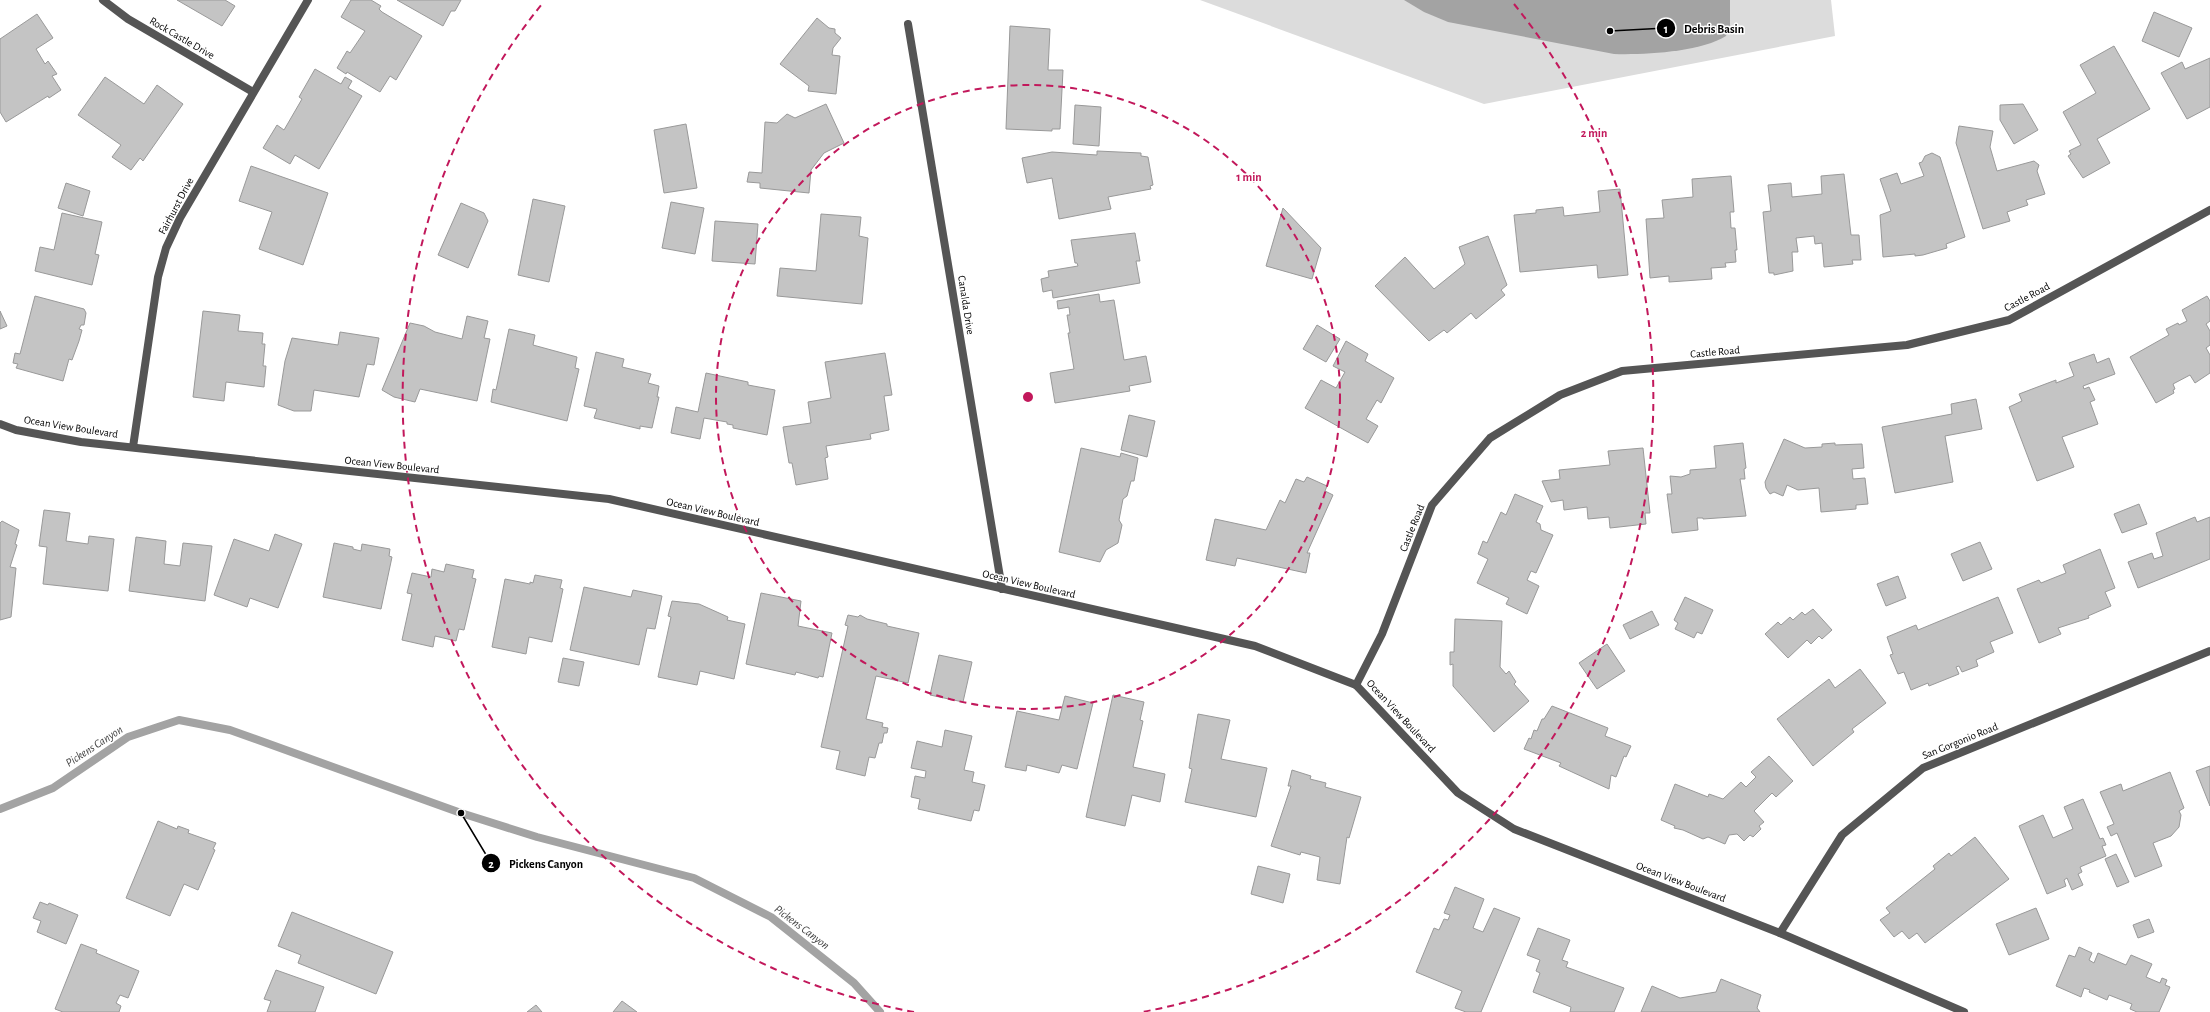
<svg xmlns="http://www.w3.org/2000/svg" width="2210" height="1012" viewBox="0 0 2210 1012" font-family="'Alegreya Sans',sans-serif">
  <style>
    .green { fill: #dcdcdc }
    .water { fill: #a3a3a3 }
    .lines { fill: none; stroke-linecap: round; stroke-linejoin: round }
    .stream { stroke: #a3a3a3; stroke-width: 8 }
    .building { fill: #c4c4c4; stroke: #999 }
    .minor { stroke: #555; stroke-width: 8 }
    .tertiary { stroke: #555; stroke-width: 8 }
    .ring { fill: none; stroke: #c2185b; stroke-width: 2; stroke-dasharray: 7 5 }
    .labels { text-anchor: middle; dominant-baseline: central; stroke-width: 3; stroke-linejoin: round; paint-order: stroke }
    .street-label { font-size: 11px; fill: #000; stroke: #fff }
    .water-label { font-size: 12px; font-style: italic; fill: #444; stroke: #fff }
    .centre { fill: #c2185b; stroke: #fff; stroke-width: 2 }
    .ring-label { font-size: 12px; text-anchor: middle; font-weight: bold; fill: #c2185b; stroke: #fff; stroke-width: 3; stroke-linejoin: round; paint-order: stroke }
    .leader { fill: none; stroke: #000; stroke-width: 1.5 }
    .callout-dot { fill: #000; stroke: #fff; stroke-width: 1.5 }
    .mark-label { font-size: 12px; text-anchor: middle; font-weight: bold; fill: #fff }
    .callout-label { font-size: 12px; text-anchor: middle; font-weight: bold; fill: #000; stroke: #fff; stroke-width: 3; stroke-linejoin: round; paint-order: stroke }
  </style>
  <rect width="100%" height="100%" fill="#fff"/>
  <polygon class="green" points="1200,0 1831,0 1835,36 1484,104"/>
  <path class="water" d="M1404 0H1730V25L1726 36C1701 52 1644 55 1614 54L1448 22 1424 12Z"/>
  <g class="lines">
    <polyline class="stream" points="0,809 53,788 128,737 179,720 230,730 461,813 537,837 694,878 771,917 854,983 880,1012"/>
  </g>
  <g class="building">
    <polygon points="177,0 225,0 235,6 222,26"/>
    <polygon points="351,0 371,0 381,6 379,9 382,12 422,36 396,80 390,76 380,92 347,72 346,74 337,68 347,51 350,53 365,31 341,17"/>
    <polygon points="397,0 461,0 455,11 451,11 443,26"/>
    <polygon points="2154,12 2192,28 2179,57 2142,41"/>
    <polygon points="37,14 53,38 36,49 45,64 48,61 57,74 52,76 61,90 49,98 48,96 6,122 0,112 0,39"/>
    <polygon points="817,18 829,28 835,29 835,33 841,38 833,48 832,55 840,56 836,94 808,91 809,86 780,64"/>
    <polygon points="1010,26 1050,29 1048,70 1063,70 1060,129 1052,129 1052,131 1006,129"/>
    <polygon points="2114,46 2150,109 2097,139 2110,163 2083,178 2068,156 2071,154 2069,151 2081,145 2063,112 2096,93 2080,65"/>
    <polygon points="2210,58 2210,107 2187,119 2161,73 2182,62 2185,69"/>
    <polygon points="315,69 341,84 345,77 352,81 348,88 362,96 319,169 295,155 290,164 263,148 277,125 284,130 302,99 299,97"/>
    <polygon points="105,77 144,104 157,85 183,104 143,161 140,158 131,170 112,157 121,145 78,115"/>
    <polygon points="826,104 844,143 824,153 811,170 809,193 760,188 760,183 747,182 749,172 762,173 765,122 777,123 787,114 795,118"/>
    <polygon points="2023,104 2038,130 2014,144 2000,120 2000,105"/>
    <polygon points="1075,105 1101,107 1099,146 1073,144"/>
    <polygon points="686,124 697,188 664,193 654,130"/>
    <polygon points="1959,126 1993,131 1990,147 1997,171 2034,161 2039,165 2037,171 2045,194 2026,200 2028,205 2007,212 2010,221 1983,229 1956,143"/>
    <polygon points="1097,151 1141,153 1141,156 1148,157 1153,185 1150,186 1151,189 1108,197 1111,209 1059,219 1052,178 1027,183 1022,158 1052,152 1097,155"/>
    <polygon points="1932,153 1940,157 1965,237 1946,244 1947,248 1923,255 1915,256 1915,254 1883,257 1880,215 1891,211 1880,179 1897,173 1901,184 1924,176 1919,163 1922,162 1925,156"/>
    <polygon points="251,166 328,193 303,265 259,249 272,212 239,201"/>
    <polygon points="1844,174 1851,235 1859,235 1861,260 1852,260 1853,264 1824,267 1822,243 1815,244 1814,236 1796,238 1798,252 1792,252 1793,271 1774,275 1774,273 1769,273 1763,212 1771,211 1768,185 1791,183 1792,197 1822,194 1821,176"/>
    <polygon points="1731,176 1734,212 1730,212 1731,228 1735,228 1737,250 1735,250 1736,262 1725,263 1726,267 1711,268 1712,279 1669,282 1669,276 1650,278 1646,219 1664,218 1662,200 1693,197 1692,179"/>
    <polygon points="66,183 90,191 83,216 58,208"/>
    <polygon points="1620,189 1628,275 1598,278 1597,265 1520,272 1514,215 1536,213 1536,210 1563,207 1564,216 1600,212 1598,191"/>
    <polygon points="533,199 565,206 549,282 518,275"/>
    <polygon points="671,202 704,208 695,254 662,248"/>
    <polygon points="461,203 484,213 488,221 468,268 438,255"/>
    <polygon points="1283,208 1321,248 1312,279 1266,266"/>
    <polygon points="62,213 102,222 95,254 99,255 92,285 35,271 40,247 54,250"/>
    <polygon points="821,214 861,217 859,236 868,238 862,304 777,296 780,268 816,271"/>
    <polygon points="715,221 758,224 755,264 712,261"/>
    <polygon points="1135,233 1140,261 1136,261 1140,283 1053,298 1052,290 1043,292 1041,279 1049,277 1048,271 1078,266 1077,263 1075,263 1071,240"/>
    <polygon points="1488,236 1507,285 1501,290 1505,295 1476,319 1471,313 1447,333 1444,330 1429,341 1375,286 1405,257 1434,289 1465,264 1459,247"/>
    <polygon points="1099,294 1100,302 1114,300 1124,360 1146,356 1151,382 1129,386 1130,391 1055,403 1050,373 1074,369 1068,333 1070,333 1067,315 1070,315 1069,307 1058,309 1057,301"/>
    <polygon points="35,296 84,309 86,313 84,325 81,325 79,329 82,330 79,341 72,360 69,359 63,381 16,368 18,364 13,363 15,353 20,354"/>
    <polygon points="2207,296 2210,301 2210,321 2206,324 2210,331 2210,345 2206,348 2210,355 2210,373 2195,383 2190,375 2173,384 2175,389 2173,390 2174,393 2156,403 2130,357 2169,335 2166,329 2178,323 2179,325 2187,321 2182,310"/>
    <polygon points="0,311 7,326 0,329"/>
    <polygon points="203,311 240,315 238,331 263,333 262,344 265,344 263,366 266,366 264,387 226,382 224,401 193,397"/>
    <polygon points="467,316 488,321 484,338 490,339 477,401 420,389 415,402 394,397 382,390 410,323 424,326 435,332 462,339"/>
    <polygon points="1317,325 1340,339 1326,362 1303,349"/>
    <polygon points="509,329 535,335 533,345 577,357 575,368 579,369 567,421 491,402 493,389 496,390"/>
    <polygon points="340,332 379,338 374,365 367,364 359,397 314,390 311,411 294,411 278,405 285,361 292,338 338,345"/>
    <polygon points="1346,341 1368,354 1365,361 1394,378 1381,403 1377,400 1366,419 1378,426 1368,443 1305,408 1321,380 1336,388 1345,372 1333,366"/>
    <polygon points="596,352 624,359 622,367 651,374 648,383 659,386 657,397 659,397 652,428 640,426 640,429 594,418 597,409 584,406"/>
    <polygon points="885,353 892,395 884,396 889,430 870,434 871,439 826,446 828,457 825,458 828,479 796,485 792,463 789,463 783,427 811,423 808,402 831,398 825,362"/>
    <polygon points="2094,354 2097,363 2109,358 2115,374 2083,386 2084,389 2089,387 2095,400 2090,402 2098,424 2062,437 2074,467 2037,481 2009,407 2022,401 2019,394 2056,380 2056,383 2074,376 2069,363"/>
    <polygon points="706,373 748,382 748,385 775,390 767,435 733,428 733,425 727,424 727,422 704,418 700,439 671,433 676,407 698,412"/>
    <polygon points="1976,399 1982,429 1945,436 1953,482 1895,493 1882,427 1952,414 1951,404"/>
    <polygon points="1129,415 1155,421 1147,457 1121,450"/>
    <polygon points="1784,439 1805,448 1822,447 1822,444 1835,443 1835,445 1862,444 1864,468 1852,469 1853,479 1865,478 1868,504 1856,505 1856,509 1821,512 1819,488 1798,490 1787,485 1783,496 1774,492 1770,494 1766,488 1765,482"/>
    <polygon points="1743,443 1746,468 1744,469 1745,479 1740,479 1746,516 1703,519 1703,518 1697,518 1698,530 1672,533 1667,494 1672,494 1670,476 1681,477 1690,474 1690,470 1716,468 1714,446"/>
    <polygon points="1081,448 1120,457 1121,453 1138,458 1134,481 1131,481 1127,496 1123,499 1119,520 1122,525 1118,543 1106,550 1100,562 1059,552"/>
    <polygon points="1643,448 1650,513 1645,513 1646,524 1610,528 1609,517 1588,519 1587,507 1564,510 1563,500 1551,502 1542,481 1560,479 1559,470 1610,465 1608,451"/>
    <polygon points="1307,477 1327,486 1325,491 1333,495 1307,553 1310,553 1306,573 1237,558 1235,566 1206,560 1215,519 1266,530 1280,500 1285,503 1296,479 1304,482"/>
    <polygon points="1515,494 1543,506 1536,522 1540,524 1541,530 1553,535 1536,573 1531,571 1527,580 1539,586 1527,614 1506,604 1509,598 1477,583 1488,559 1478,554 1483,541 1487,543 1501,512 1506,515"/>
    <polygon points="2139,504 2147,524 2122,533 2114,514"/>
    <polygon points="44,510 70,513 66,541 88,544 89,536 114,539 108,591 43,584 47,547 39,546"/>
    <polygon points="2195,517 2197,522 2210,517 2210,559 2138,588 2128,562 2152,553 2154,559 2163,556 2156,533"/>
    <polygon points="2,521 19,530 15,544 17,545 10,567 16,568 11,617 0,620 0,523"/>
    <polygon points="275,534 302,544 278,608 250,598 247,607 214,595 234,539 269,551"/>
    <polygon points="136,537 166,541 164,564 180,566 183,543 212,546 205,601 129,591"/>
    <polygon points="1980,542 1992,569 1963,581 1951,554"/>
    <polygon points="334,543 353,547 353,549 361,551 362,544 390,549 389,556 392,557 381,609 323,597"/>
    <polygon points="2100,549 2115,588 2105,592 2111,606 2088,616 2089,618 2058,628 2061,634 2039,643 2017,589 2039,580 2041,583 2066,573 2063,565"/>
    <polygon points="446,564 474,570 472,578 476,579 464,630 459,629 456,641 435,636 433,647 402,640 412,594 407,593 412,573 431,577 432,569 444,572"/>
    <polygon points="535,575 562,580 560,588 563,589 552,642 529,637 526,654 492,647 505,579 530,584 530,582 533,583"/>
    <polygon points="1898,576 1906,598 1886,606 1877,584"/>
    <polygon points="584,587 631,597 633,590 662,596 655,629 647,628 639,665 570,650"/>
    <polygon points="761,593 801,601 798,626 832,633 823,677 819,676 818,678 796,672 795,675 746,664"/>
    <polygon points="1685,597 1713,610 1702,634 1697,632 1694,638 1675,629 1678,623 1674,620"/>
    <polygon points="1998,597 2013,633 1990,642 1994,652 1976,660 1978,666 1962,672 1959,666 1956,667 1959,674 1929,686 1928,683 1911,690 1904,672 1898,674 1890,655 1893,654 1887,637 1916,625 1918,630"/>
    <polygon points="672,601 699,604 728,617 727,620 745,624 734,679 700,671 697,685 658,677 671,617 668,616"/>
    <polygon points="1813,609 1832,630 1822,639 1819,636 1811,644 1807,640 1788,658 1765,634 1778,622 1781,625 1790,617 1793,620 1802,612 1805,615"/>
    <polygon points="1652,611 1659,625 1630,639 1623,625"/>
    <polygon points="848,615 858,617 860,615 867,619 887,624 887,626 919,633 908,683 876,676 866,719 883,723 882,727 888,728 887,733 884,733 882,743 879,743 875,758 869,757 865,776 836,769 840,751 821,747 848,626 845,625"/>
    <polygon points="1455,619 1502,621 1500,667 1506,674 1509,671 1516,682 1514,684 1529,701 1494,732 1453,686 1453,664 1450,665 1450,652 1454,652"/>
    <polygon points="1607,644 1625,671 1597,689 1579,663"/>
    <polygon points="939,655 972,662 963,702 930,695"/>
    <polygon points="563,658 584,662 579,686 558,682"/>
    <polygon points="1860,669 1886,703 1852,729 1854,732 1813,766 1777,719 1829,679 1835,688"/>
    <polygon points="1113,695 1144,702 1140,720 1143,721 1133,767 1165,774 1160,802 1132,795 1125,826 1086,817"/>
    <polygon points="1065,696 1093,703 1077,769 1062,765 1059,773 1027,765 1026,771 1005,767 1017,711 1059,720"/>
    <polygon points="1552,706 1608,728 1605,736 1631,746 1626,757 1624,756 1616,777 1611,775 1609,789 1559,766 1561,763 1524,749 1529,738 1531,739 1534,730 1537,731 1542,719 1544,719"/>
    <polygon points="1198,714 1230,720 1221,759 1267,768 1256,817 1185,802 1192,769 1189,768"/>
    <polygon points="945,730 972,736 964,770 974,772 972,782 985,785 979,811 974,810 971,821 918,809 920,799 911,797 915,776 925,778 926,771 911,768 917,741 942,747"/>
    <polygon points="1769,756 1793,781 1776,797 1772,793 1754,811 1764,822 1759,826 1761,829 1753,837 1750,835 1744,841 1737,834 1729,835 1725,844 1708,837 1703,839 1683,830 1674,828 1675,826 1661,820 1675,784 1708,797 1709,794 1723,799 1741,782 1746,787 1756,777 1751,772"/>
    <polygon points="2210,766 2210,806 2196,771"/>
    <polygon points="1292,770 1311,776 1310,779 1326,783 1325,787 1361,797 1349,838 1347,837 1340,884 1317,880 1320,857 1301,852 1300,855 1271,846 1291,786 1288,786"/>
    <polygon points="2170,772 2184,808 2179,811 2181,815 2179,827 2171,836 2153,843 2162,866 2135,877 2117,833 2111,836 2107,827 2114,824 2100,792 2121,784 2123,791"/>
    <polygon points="2083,799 2100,839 2103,838 2106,845 2102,846 2106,856 2080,867 2082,872 2078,874 2083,885 2072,890 2067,878 2064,880 2066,886 2047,894 2019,826 2043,815 2053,838 2073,829 2064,807"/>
    <polygon points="158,821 177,829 178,826 189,830 188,833 216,843 213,849 215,850 198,890 184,884 170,916 126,898"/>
    <polygon points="1975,837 2009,879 1925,943 1917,933 1909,939 1902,931 1894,937 1880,920 1890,913 1886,908 1935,869 1933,866 1949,853 1951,856"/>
    <polygon points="2116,854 2129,882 2117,887 2105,859"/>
    <polygon points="1258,866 1290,874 1283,903 1251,894"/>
    <polygon points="1455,887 1484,899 1473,928 1483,932 1494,908 1520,918 1481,1012 1466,1012 1455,1008 1462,991 1416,972 1434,928 1439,930 1444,919 1448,920 1450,915 1444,913"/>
    <polygon points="40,902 48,905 49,903 78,915 66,944 37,932 41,921 33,918"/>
    <polygon points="2036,908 2049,939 2009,955 1996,924"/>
    <polygon points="292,912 393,952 376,994 298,963 301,955 278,946"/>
    <polygon points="2149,919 2154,932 2138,938 2133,925"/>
    <polygon points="1538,928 1570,940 1562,960 1568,962 1566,967 1624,988 1614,1012 1570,1012 1571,1007 1533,992 1540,973 1536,971 1540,960 1527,955"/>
    <polygon points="81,944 97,950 96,953 139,971 128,998 120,995 116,1003 121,1006 119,1012 63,1012 55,1009"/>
    <polygon points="2079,947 2092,953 2089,960 2094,963 2098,953 2126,965 2131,955 2152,964 2146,977 2160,983 2162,978 2167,980 2165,985 2170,987 2159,1012 2137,1012 2130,1009 2132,1004 2109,995 2107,1000 2089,992 2090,990 2084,988 2081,997 2056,986 2069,955 2075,957"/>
    <polygon points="276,970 324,987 315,1012 267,1012 271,1001 264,999"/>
    <polygon points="1721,979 1761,995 1757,1008 1760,1012 1641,1012 1652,986 1680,998 1716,992"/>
    <polygon points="622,1001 637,1012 613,1012"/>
    <polygon points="536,1005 542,1012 527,1012"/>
  </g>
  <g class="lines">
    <g class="minor">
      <polyline points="103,0 128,19 253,92"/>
      <polyline points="908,24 1002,589"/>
      <polyline points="0,424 16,430 81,442 609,499 1255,646 1356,685 1382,634 1432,505 1490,438 1560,395 1622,371 1907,345 2009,320 2210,210"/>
      <polyline points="133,447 158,277 166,248 180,218 308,0"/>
      <polyline points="1780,933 1842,835 1923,768 2210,651"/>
    </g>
    <polyline class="tertiary" points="1356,685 1458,793 1514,829 1780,933 1964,1012"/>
  </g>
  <g class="ring">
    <circle cx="1028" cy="397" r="312"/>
    <path d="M914 1012A625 625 0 0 1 542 4M1514 4A625 625 0 0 1 1142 1012"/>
  </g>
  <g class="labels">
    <g class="street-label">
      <text transform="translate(182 38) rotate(30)">Rock Castle Drive</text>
      <text transform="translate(176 206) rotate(-62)">Fairhurst Drive</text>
      <text transform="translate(2027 297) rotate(-28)">Castle Road</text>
      <text transform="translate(966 305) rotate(81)">Canalda Drive</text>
      <text transform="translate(1715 352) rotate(-5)">Castle Road</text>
      <text transform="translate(71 427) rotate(9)">Ocean View Boulevard</text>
      <text transform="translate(392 465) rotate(6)">Ocean View Boulevard</text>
      <text transform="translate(713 512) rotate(13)">Ocean View Boulevard</text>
      <text transform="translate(1412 528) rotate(-68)">Castle Road</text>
      <text transform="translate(1029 584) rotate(13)">Ocean View Boulevard</text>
      <text transform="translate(1401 716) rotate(47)">Ocean View Boulevard</text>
      <text transform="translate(1960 741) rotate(-22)">San Gorgonio Road</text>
      <text transform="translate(1681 882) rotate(21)">Ocean View Boulevard</text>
    </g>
    <g class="water-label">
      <text transform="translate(94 746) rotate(-33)">Pickens Canyon</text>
      <text transform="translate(802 927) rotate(37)">Pickens Canyon</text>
    </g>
  </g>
  <circle cx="1028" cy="397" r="6" class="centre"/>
  <g class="ring-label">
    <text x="1594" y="137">2 min</text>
    <text x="1249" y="181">1 min</text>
  </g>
  <path class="leader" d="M1610 31L1666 28M461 813L491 863"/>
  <g class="callout-dot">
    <circle cx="1610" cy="31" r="4"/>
    <circle cx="461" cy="813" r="4"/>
    <circle cx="1666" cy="28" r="10"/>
    <circle cx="491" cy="863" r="10"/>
  </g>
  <g class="mark-label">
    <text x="1666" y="33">1</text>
    <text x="491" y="868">2</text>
  </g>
  <g class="callout-label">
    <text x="1714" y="33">Debris Basin</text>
    <text x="546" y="868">Pickens Canyon</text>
  </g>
</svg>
